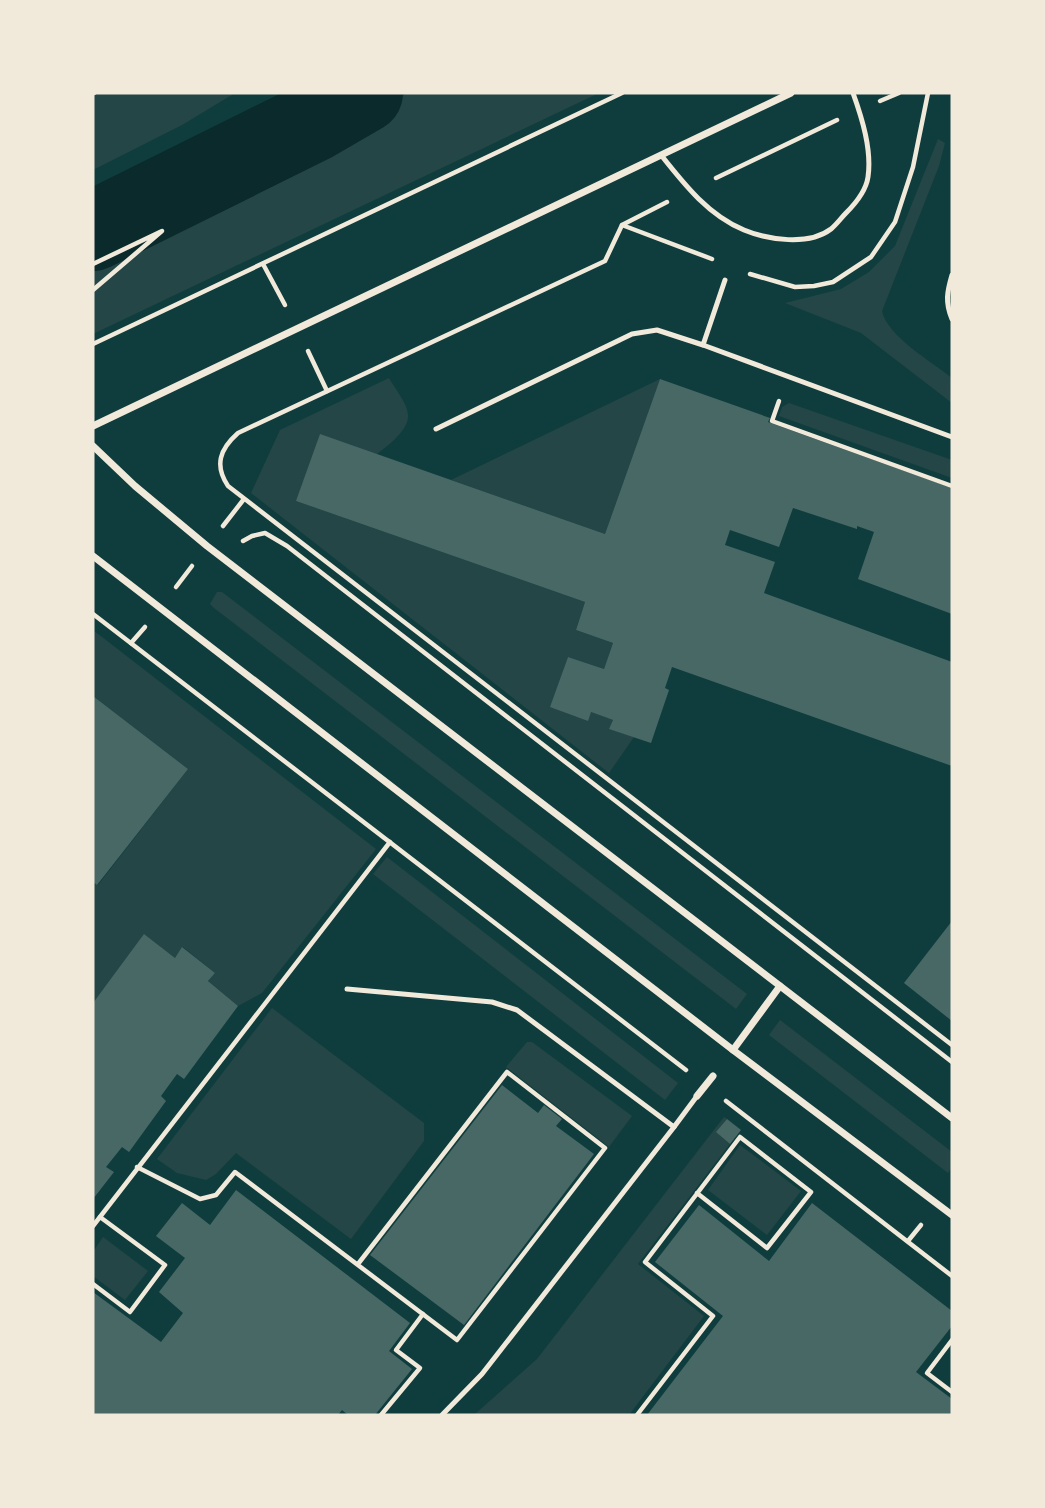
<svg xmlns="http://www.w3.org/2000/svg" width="1045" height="1508" viewBox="0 0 1045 1508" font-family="Commissioner,sans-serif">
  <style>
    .green { fill: #244646 }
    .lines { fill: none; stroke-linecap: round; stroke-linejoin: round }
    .river { stroke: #0a2a2b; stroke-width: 80 }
    .building { fill: #486865 }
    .path { stroke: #f1e9da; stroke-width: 4.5 }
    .service { stroke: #f1e9da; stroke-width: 5 }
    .minor { stroke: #f1e9da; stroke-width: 7 }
  </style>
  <rect width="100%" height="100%" fill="#0f3d3e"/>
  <g class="green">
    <polygon points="93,93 235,93 182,125 93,170"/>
    <polygon points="408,93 599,93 93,334 93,247 112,234 215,182"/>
    <path d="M938 139 945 143 939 166 882 311C887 336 932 362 952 378V403L861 333 785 303 841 289 869 272 895 246Z"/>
    <path d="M389 378C395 389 409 405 408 417 407 446 321 487 296 501L585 602 576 630 613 643 604 669 568 657 551 707 591 712 613 720 610 729 634 737 609 773 251 493 280 430Z"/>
    <polygon points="660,379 605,534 451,480"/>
    <polygon points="789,403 952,460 952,478 779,416 782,407"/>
    <polygon points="217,592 222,592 747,994 736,1009 214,608 210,604"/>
    <polygon points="93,630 376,849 262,993 238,1006 208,981 215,973 183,947 175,958 145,935 93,1003 93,882 98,885 188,769 93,696"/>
    <polygon points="387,857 678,1083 665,1100 373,874"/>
    <polygon points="272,1008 424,1123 424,1141 351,1239 236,1153 216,1174 206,1180 177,1173 157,1159"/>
    <polygon points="780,1020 952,1152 952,1167 948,1173 769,1035"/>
    <polygon points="527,1042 532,1042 632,1116 609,1147 506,1067"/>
    <polygon points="724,1117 727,1119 717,1132 730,1144 638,1264 704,1316 629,1415 474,1415 537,1359"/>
    <polygon points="740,1145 801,1191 767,1235 708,1190"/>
    <polygon points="103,1237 148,1271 125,1300 93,1276 93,1252"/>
  </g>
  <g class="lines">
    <polyline class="river" points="93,231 313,122 363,93"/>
  </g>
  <g class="building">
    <polygon points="660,379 770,418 768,422 952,488 952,614 858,579 874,532 857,526 857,529 793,508 779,547 730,530 725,545 775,562 764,593 952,662 952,766 672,667 665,688 669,690 651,743 609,729 613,720 591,712 588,721 550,707 568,657 604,669 613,643 576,630 585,602 296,501 320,434 605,534"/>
    <polygon points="93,696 188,769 97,885 93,882"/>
    <polygon points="952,921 952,1021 904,983"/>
    <polygon points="144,934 175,958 182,947 215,973 208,981 238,1006 184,1079 177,1074 161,1096 166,1101 129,1152 122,1147 106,1167 114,1172 93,1199 93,1003"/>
    <polygon points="502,1085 538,1113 544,1105 562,1119 556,1126 594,1154 464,1325 370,1255"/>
    <polygon points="727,1119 741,1130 730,1144 716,1132"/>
    <polygon points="236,1190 410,1323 389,1351 412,1369 375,1415 348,1415 342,1410 338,1415 93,1415 93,1292 161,1342 183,1313 159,1292 185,1258 156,1236 182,1203 210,1225"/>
    <polygon points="812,1203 952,1311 952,1326 916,1372 952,1399 952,1415 647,1415 723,1316 655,1262 699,1205 769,1261"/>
  </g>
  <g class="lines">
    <g class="path">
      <polyline points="93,93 94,93"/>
      <polyline points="880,101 899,93"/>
      <polyline points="716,178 837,120"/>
      <path d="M667 202 622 225 605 261 238 433C220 449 214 465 228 486L952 1045"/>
      <polyline points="622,225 712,259"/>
      <polyline points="93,264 162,231 93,290"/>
      <polyline points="263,264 285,305"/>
      <polyline points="750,274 795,287 814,286 833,282 871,257 895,222 913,167 928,93"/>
      <polyline points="93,344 622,93"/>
      <polyline points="308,351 327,391"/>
      <polyline points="779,401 772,421 952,486"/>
      <polyline points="223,526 244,499"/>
      <polyline points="243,541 252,536 265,533 287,546 952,1062"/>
      <polyline points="176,587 192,566"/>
      <polyline points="93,614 686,1070"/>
      <polyline points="131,643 145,627"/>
      <polyline points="726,1101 952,1276"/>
      <polyline points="137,1167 200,1199 216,1195 235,1172 457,1340 605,1148 507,1072 358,1264"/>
      <polyline points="93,1226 390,842"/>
      <polyline points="908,1241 921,1225"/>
      <polyline points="93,1284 130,1312 165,1265 100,1217"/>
      <polyline points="952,1340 927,1373 952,1392"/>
      <polyline points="381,1415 420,1368 396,1350 423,1314"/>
      <polyline points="637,1415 713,1316 645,1262 740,1137 811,1192 767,1248 697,1193"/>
    </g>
    <g class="service">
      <path d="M661 155C684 184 708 215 744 230 768 240 809 246 831 229 837 224 841 218 846 213 856 203 866 191 868 177 872 150 862 118 853 93"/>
      <path d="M952 275C947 292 945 302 952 319"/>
      <polyline points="703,345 952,437"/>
      <polyline points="436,429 632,334 657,330 703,345 725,280"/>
      <polyline points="347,989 492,1002 517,1010 674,1127 697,1096"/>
      <polyline points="442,1415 482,1374 674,1127"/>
    </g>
    <g class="minor">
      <polyline points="93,426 791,93"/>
      <polyline points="93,446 135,486 207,546 952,1118"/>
      <polyline points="93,556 733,1050 952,1215"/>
      <polyline points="733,1050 780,986"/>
      <polyline points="697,1096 713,1076"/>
    </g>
  </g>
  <rect width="1045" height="1508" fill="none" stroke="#f1e9da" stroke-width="189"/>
</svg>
